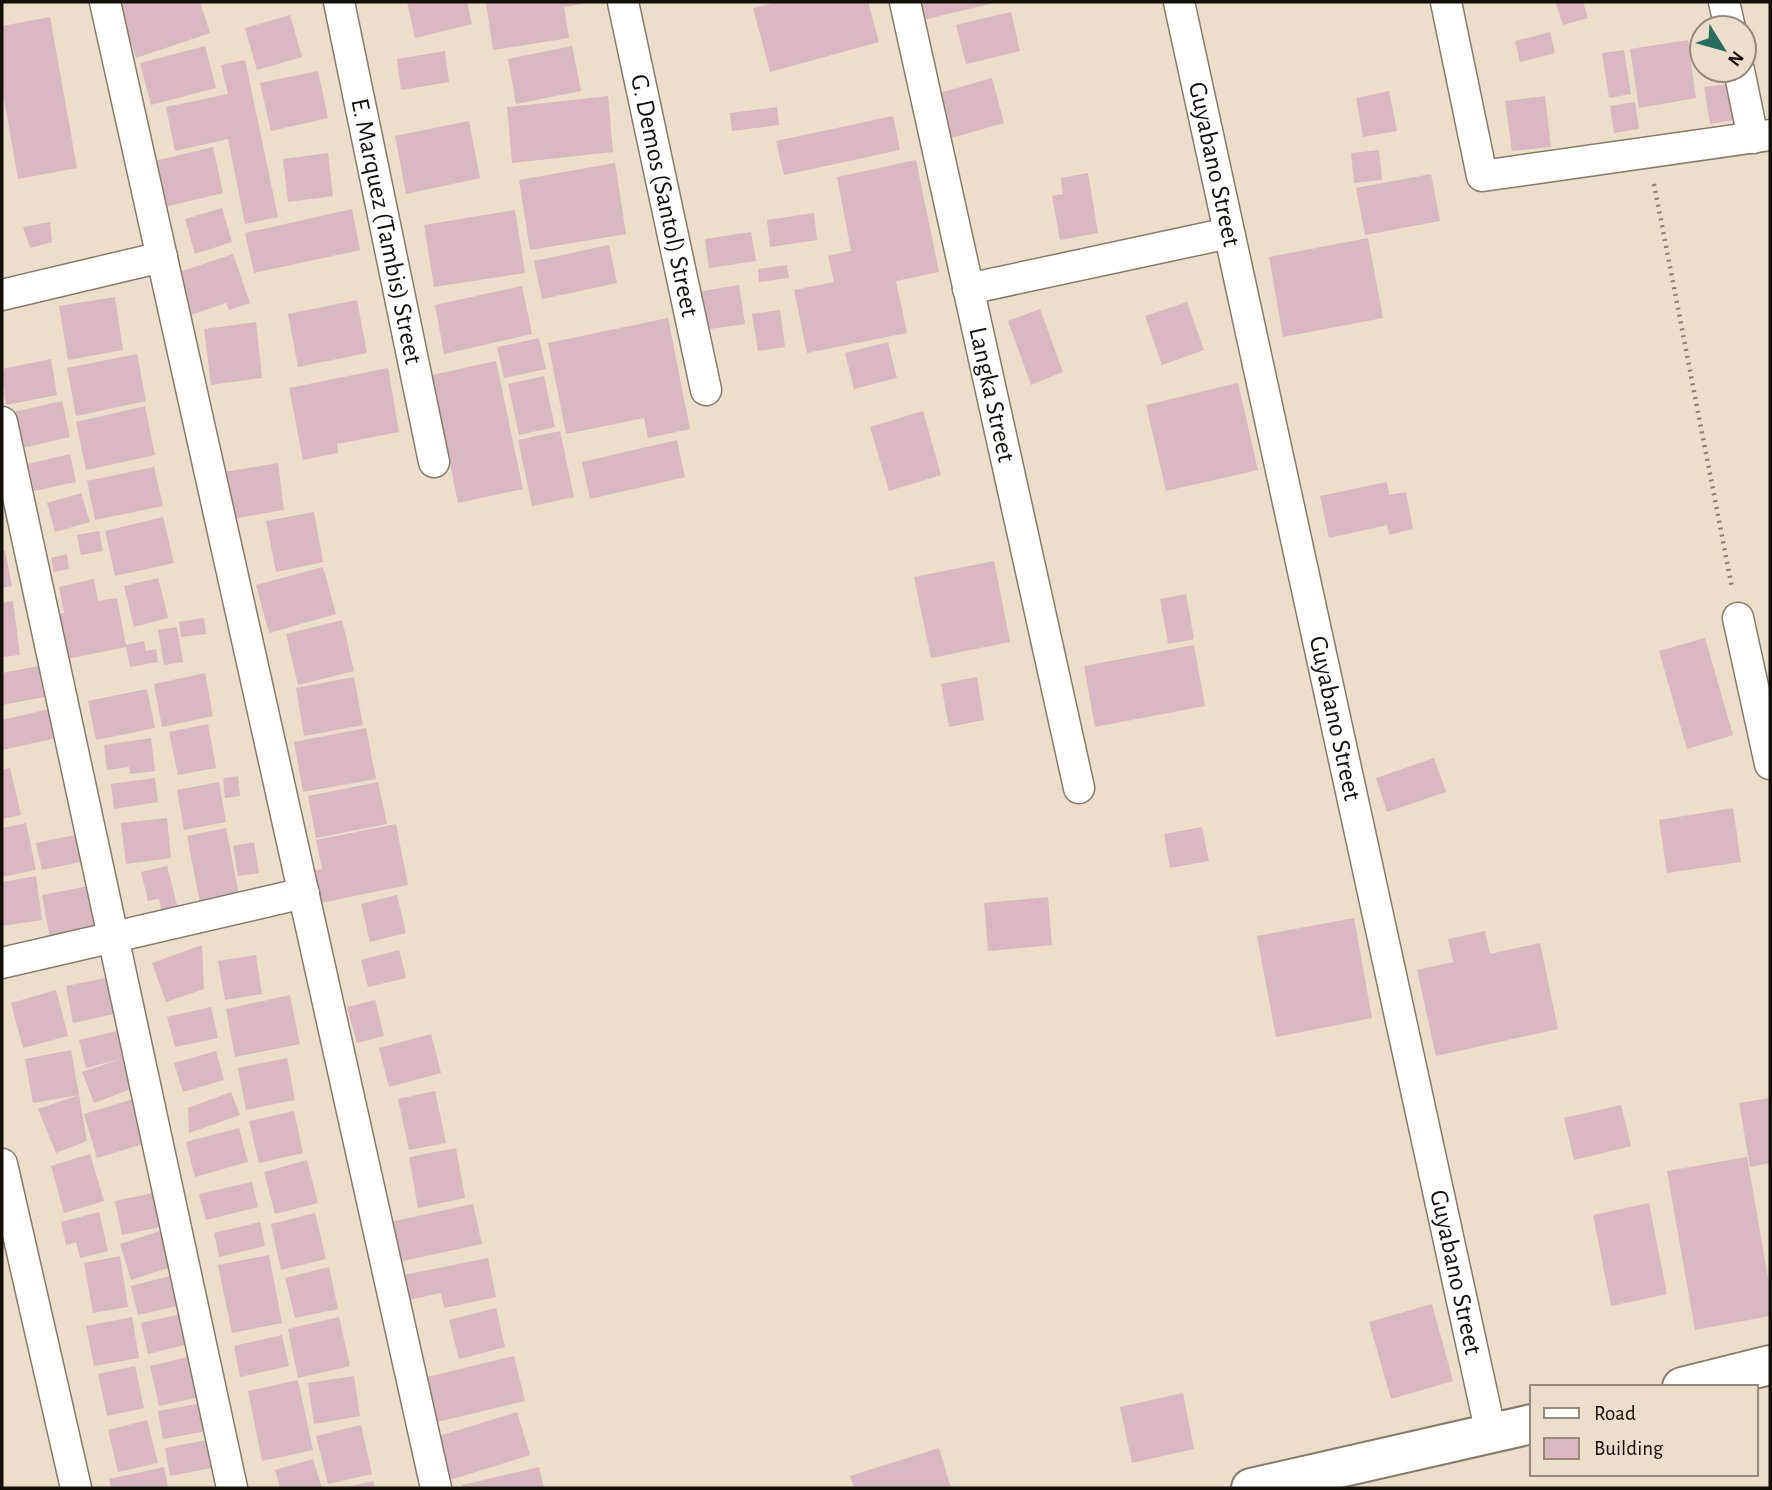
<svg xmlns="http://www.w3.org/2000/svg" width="1772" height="1490" viewBox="0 0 1772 1490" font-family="'Alegreya Sans',sans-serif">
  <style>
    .building { fill: #dab7c2 }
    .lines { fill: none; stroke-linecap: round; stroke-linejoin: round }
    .street-casing { stroke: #877b6a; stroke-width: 33 }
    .secondary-casing { stroke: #877b6a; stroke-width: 42 }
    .path { stroke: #8b8275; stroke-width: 4.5; stroke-dasharray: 2 5; stroke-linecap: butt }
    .street { stroke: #fff; stroke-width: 30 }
    .secondary { stroke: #fff; stroke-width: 38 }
    .labels { text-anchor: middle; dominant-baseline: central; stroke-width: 6; stroke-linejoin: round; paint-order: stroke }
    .street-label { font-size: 26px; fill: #130f09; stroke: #ebdecb }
  </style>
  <rect width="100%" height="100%" fill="#ebdecb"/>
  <g class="building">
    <polygon points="123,2 200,2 210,33 136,58 118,3"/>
    <polygon points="407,2 467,2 472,24 415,38"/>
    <polygon points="486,2 587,2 588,3 564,7 569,38 493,50"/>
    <polygon points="776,2 868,2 879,42 770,72 753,8"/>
    <polygon points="919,2 994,2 994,3 923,20"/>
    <polygon points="1562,2 1583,2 1588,18 1563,25 1556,4"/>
    <polygon points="1011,12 1020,51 966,64 956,25"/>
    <polygon points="290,15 302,57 257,70 245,28"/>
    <polygon points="50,17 77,168 18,179 2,87 2,26"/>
    <polygon points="1550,32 1555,53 1520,62 1515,41"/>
    <polygon points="1688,40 1696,98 1639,108 1630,49"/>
    <polygon points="205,46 216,88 151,105 140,63"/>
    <polygon points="572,46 581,91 516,104 508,59"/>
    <polygon points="1624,50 1631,94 1609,98 1602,53"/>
    <polygon points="445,51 449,82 401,90 397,59"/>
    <polygon points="245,60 278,217 245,224 228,139 175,151 166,107 228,94 221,65"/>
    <polygon points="318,71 328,118 271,131 260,83"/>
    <polygon points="992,78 1004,123 948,139 936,94"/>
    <polygon points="1729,84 1734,120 1710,124 1704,87"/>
    <polygon points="1389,91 1397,131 1363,137 1356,98"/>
    <polygon points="608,96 613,152 512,163 507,107"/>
    <polygon points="1545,96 1551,147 1512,151 1505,101"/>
    <polygon points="1635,102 1639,129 1614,133 1610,106"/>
    <polygon points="777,107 779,125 732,131 730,113"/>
    <polygon points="893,116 900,150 784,175 776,141"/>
    <polygon points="469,121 480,178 406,194 395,136"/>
    <polygon points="213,147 223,193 165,207 154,161"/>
    <polygon points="1379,150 1382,180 1354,183 1351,153"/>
    <polygon points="328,153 333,196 288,202 283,159"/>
    <polygon points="916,160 939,272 896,281 907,333 807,353 794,290 834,282 828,256 851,251 837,177"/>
    <polygon points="615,163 626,234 530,250 519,180"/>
    <polygon points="1088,173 1098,233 1060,240 1052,196 1063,194 1061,178"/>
    <polygon points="1431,174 1440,221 1365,235 1356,188"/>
    <polygon points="222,208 232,242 195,254 185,219"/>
    <polygon points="352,209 360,250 254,273 245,233"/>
    <polygon points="515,210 525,273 434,287 424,225"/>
    <polygon points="814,213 817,240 770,247 767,220"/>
    <polygon points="50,222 52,242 30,248 23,227"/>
    <polygon points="751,232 756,261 709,268 705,239"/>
    <polygon points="1368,238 1383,318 1283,337 1269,257"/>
    <polygon points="609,245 617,283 542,299 534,261"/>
    <polygon points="233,254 250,303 229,310 226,303 185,317 171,275"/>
    <polygon points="787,265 789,278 759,282 758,269"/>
    <polygon points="739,285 745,324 702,330 697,292"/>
    <polygon points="522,286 532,334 444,354 435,305"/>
    <polygon points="115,297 123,350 68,360 59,306"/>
    <polygon points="357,300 367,353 298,367 288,314"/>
    <polygon points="1187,302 1204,350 1162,365 1145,316"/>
    <polygon points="1040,309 1063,372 1031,385 1008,321"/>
    <polygon points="780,310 785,347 758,351 752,314"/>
    <polygon points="668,318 690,429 648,438 644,418 566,434 548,343"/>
    <polygon points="256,322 262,378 211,385 204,329"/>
    <polygon points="539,338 546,369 504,378 497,347"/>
    <polygon points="888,342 897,378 854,389 845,353"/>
    <polygon points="137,354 146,401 76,416 67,368"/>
    <polygon points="51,359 57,395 6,405 2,369"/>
    <polygon points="496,361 523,489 458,503 432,375"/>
    <polygon points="388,368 399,432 337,444 338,453 303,460 289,388"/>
    <polygon points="544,376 555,427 519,435 508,384"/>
    <polygon points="1238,383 1258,470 1166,491 1146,405"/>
    <polygon points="62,401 70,437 18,449 10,413"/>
    <polygon points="145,406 155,455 86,470 76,422"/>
    <polygon points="923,411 941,475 889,491 870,427"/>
    <polygon points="560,431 574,497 532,506 518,440"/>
    <polygon points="677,440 685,477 590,499 582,462"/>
    <polygon points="70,454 76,482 34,491 28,464"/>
    <polygon points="278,463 284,510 231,519 224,472"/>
    <polygon points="154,467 163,506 95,520 87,481"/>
    <polygon points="1387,482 1389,495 1406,492 1413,529 1389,535 1387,525 1329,538 1320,496"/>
    <polygon points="81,493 90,522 55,532 47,503"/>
    <polygon points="314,512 323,562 276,572 266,521"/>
    <polygon points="163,517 174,563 115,576 105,531"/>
    <polygon points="99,531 103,551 81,555 77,535"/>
    <polygon points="2,551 5,551 12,586 2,588"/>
    <polygon points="67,554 69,569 54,572 51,558"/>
    <polygon points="994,561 1010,642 931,658 914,577"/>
    <polygon points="323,567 336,614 269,633 256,585"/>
    <polygon points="158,578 168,618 134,627 124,586"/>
    <polygon points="94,579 98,601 117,598 126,645 144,641 146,651 156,649 158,662 130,667 126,647 67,659 58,614 64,613 59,587"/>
    <polygon points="1186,594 1194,639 1168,644 1160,599"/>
    <polygon points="13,601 20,655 2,657 2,603"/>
    <polygon points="204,618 206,634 181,637 179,622"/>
    <polygon points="342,620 354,671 298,685 286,634"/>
    <polygon points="177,627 183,662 164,665 158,630"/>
    <polygon points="1705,638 1733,735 1687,749 1659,651"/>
    <polygon points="1194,645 1205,706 1095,727 1084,666"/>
    <polygon points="49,664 55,695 2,705 2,673"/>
    <polygon points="205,673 213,716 162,727 154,684"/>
    <polygon points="354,677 363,725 304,736 296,688"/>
    <polygon points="977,677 984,720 949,727 941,684"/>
    <polygon points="147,689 155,728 96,740 88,701"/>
    <polygon points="49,709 56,738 2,750 2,720"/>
    <polygon points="208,724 216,768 178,775 169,732"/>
    <polygon points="366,728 376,779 303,792 294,742"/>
    <polygon points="151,738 155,771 130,774 129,767 107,770 104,745"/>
    <polygon points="1434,758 1446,792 1387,812 1376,778"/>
    <polygon points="10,768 21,815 2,819 2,770"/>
    <polygon points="238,776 240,796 225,798 223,778"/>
    <polygon points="155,778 158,802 114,809 111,784"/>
    <polygon points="219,782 226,822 184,830 177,790"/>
    <polygon points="378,782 387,824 316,838 308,796"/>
    <polygon points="1733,808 1741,862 1667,873 1659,820"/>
    <polygon points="167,818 171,858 126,864 121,823"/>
    <polygon points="26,823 36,870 2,877 2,828"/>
    <polygon points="396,824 408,885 316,904 310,871 322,869 316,840"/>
    <polygon points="1202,827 1209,861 1170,868 1164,834"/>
    <polygon points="226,828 239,895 200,903 187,836"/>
    <polygon points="85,833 90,860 42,870 36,843"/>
    <polygon points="254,842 259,873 238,876 233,846"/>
    <polygon points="167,866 178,909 162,913 159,899 148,901 141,872"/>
    <polygon points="36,876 42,920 2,926 2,882"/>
    <polygon points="99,884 105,916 93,918 96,936 51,944 42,895"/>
    <polygon points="397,895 406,933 370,942 361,904"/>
    <polygon points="1048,897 1052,945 988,951 984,903"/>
    <polygon points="1354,918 1372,1018 1276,1037 1257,936"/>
    <polygon points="1485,931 1490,954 1540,943 1558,1029 1436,1056 1417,970 1453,962 1448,939"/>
    <polygon points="202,945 204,989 166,1002 152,963"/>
    <polygon points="399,950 406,978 368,987 361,960"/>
    <polygon points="256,955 262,994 225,1000 218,961"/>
    <polygon points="115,976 123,1012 73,1023 66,986"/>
    <polygon points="56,990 68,1036 23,1048 11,1003"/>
    <polygon points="290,995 300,1044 235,1057 226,1009"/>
    <polygon points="375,1000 384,1036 357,1043 347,1007"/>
    <polygon points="211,1007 218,1038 175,1047 167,1017"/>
    <polygon points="125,1029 144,1084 94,1103 82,1072 124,1058 86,1068 79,1040"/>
    <polygon points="431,1034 441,1073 389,1087 379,1048"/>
    <polygon points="71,1050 79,1095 87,1141 56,1153 38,1109 79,1095 33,1103 25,1059"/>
    <polygon points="216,1051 224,1080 183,1092 174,1063"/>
    <polygon points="287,1058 295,1100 246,1110 238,1068"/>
    <polygon points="435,1091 446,1143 409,1150 398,1099"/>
    <polygon points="231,1092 240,1115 189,1133 188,1108"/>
    <polygon points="140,1097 153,1141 97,1158 84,1114"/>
    <polygon points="1770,1098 1770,1163 1750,1167 1739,1103"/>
    <polygon points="1621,1105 1631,1146 1574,1160 1564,1118"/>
    <polygon points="294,1111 303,1153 259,1163 249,1121"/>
    <polygon points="239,1128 248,1162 195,1177 186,1142"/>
    <polygon points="456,1148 465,1198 418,1208 409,1157"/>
    <polygon points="90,1154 104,1201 64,1213 51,1166"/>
    <polygon points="1747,1157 1770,1289 1770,1316 1695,1330 1667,1171"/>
    <polygon points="307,1160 318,1203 275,1214 264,1172"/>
    <polygon points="252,1182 258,1207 206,1220 199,1194"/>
    <polygon points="158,1192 165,1226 122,1235 115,1201"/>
    <polygon points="1649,1203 1667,1294 1611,1306 1593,1215"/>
    <polygon points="473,1204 482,1244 398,1262 390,1222"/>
    <polygon points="99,1212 108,1251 80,1258 76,1242 66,1245 61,1222"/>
    <polygon points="315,1213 326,1259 281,1270 271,1224"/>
    <polygon points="260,1222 265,1246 219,1257 214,1233"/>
    <polygon points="169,1228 180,1264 131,1280 120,1244"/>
    <polygon points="269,1255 282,1323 232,1333 218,1265"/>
    <polygon points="120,1256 128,1307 93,1313 84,1263"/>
    <polygon points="488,1258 496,1297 444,1308 441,1293 409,1300 404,1275"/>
    <polygon points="329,1267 338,1309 295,1318 285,1278"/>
    <polygon points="178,1274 185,1304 138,1315 131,1286"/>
    <polygon points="1432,1304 1453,1381 1391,1399 1369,1322"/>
    <polygon points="496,1308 505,1347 459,1359 449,1320"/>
    <polygon points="186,1313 193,1343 148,1354 141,1323"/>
    <polygon points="132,1317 139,1358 94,1366 86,1326"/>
    <polygon points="339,1317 350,1366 298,1378 288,1329"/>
    <polygon points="282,1335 289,1366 240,1377 234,1346"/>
    <polygon points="196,1355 205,1396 159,1406 150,1366"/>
    <polygon points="514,1356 525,1401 437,1422 427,1377"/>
    <polygon points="135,1366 144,1408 107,1416 98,1374"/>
    <polygon points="354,1376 360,1416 314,1424 308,1383"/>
    <polygon points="298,1380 313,1450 262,1461 248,1391"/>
    <polygon points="1183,1393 1194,1449 1132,1463 1120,1407"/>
    <polygon points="208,1402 213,1430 163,1439 158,1411"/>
    <polygon points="517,1412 530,1455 450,1480 436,1437"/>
    <polygon points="147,1420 158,1463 118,1472 108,1430"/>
    <polygon points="361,1425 372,1474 328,1484 316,1436"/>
    <polygon points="217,1438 222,1466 170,1476 165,1448"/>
    <polygon points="939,1448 951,1488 854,1488 850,1476"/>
    <polygon points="313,1459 322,1488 280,1488 275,1470"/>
    <polygon points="164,1467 168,1488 111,1488 109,1479"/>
    <polygon points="539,1467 544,1488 463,1488 462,1485"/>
    <polygon points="373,1481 375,1488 347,1488 347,1487"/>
  </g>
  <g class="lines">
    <defs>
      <g id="street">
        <polyline points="105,2 436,1488"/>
        <path id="s1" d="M339 2 434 462"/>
        <path id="s2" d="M623 2 706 390"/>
        <path id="s3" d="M905 2 1079 788"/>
        <path id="s4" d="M1179 2 1491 1434"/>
        <polyline points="1446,2 1482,176 1770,135"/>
        <polyline points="1724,2 1730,28"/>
        <polyline points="1739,70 1753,138"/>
        <polyline points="968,289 1229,233"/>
        <polyline points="2,295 162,257"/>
        <polyline points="2,422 232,1488"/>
        <polyline points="1738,618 1770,764"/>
        <polyline points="2,963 304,893"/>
        <polyline points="2,1164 76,1488"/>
      </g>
      <g id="secondary">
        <polyline points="1682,1387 1770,1365"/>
        <polyline points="1251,1488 1532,1424"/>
      </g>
    </defs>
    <use href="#street" class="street-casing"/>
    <use href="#secondary" class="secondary-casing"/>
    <polyline class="path" points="1654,184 1732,588"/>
    <use href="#street" class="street"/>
    <use href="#secondary" class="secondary"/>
  </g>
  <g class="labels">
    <g class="street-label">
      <text stroke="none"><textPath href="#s4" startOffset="166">Guyabano Street</textPath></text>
      <text stroke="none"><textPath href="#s2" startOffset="198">G. Demos (Santol) Street</textPath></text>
      <text stroke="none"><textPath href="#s1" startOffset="234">E. Marquez (Tambis) Street</textPath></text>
      <text stroke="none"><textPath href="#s3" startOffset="402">Langka Street</textPath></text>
      <text stroke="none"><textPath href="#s4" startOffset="733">Guyabano Street</textPath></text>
      <text stroke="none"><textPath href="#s4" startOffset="1300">Guyabano Street</textPath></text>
    </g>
  </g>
  <rect width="1772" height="1490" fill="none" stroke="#130f09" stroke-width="7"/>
  <rect x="1530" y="1385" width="228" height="91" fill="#ebdecb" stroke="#958b7d" stroke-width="2"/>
  <rect x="1544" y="1408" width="35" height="10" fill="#ffffff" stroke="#958b7d" stroke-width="2"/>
  <text x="1594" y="1420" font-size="21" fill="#130f09">Road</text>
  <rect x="1544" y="1438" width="35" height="21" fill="#dab7c2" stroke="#958b7d" stroke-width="2"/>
  <text x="1594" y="1455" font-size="21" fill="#130f09">Building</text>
  <g transform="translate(1723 49) rotate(127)"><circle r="33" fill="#ebdecb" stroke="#958b7d" stroke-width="2"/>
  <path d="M0-5L12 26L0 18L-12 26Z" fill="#276b5e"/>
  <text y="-10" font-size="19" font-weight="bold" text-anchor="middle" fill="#130f09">N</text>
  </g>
</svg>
